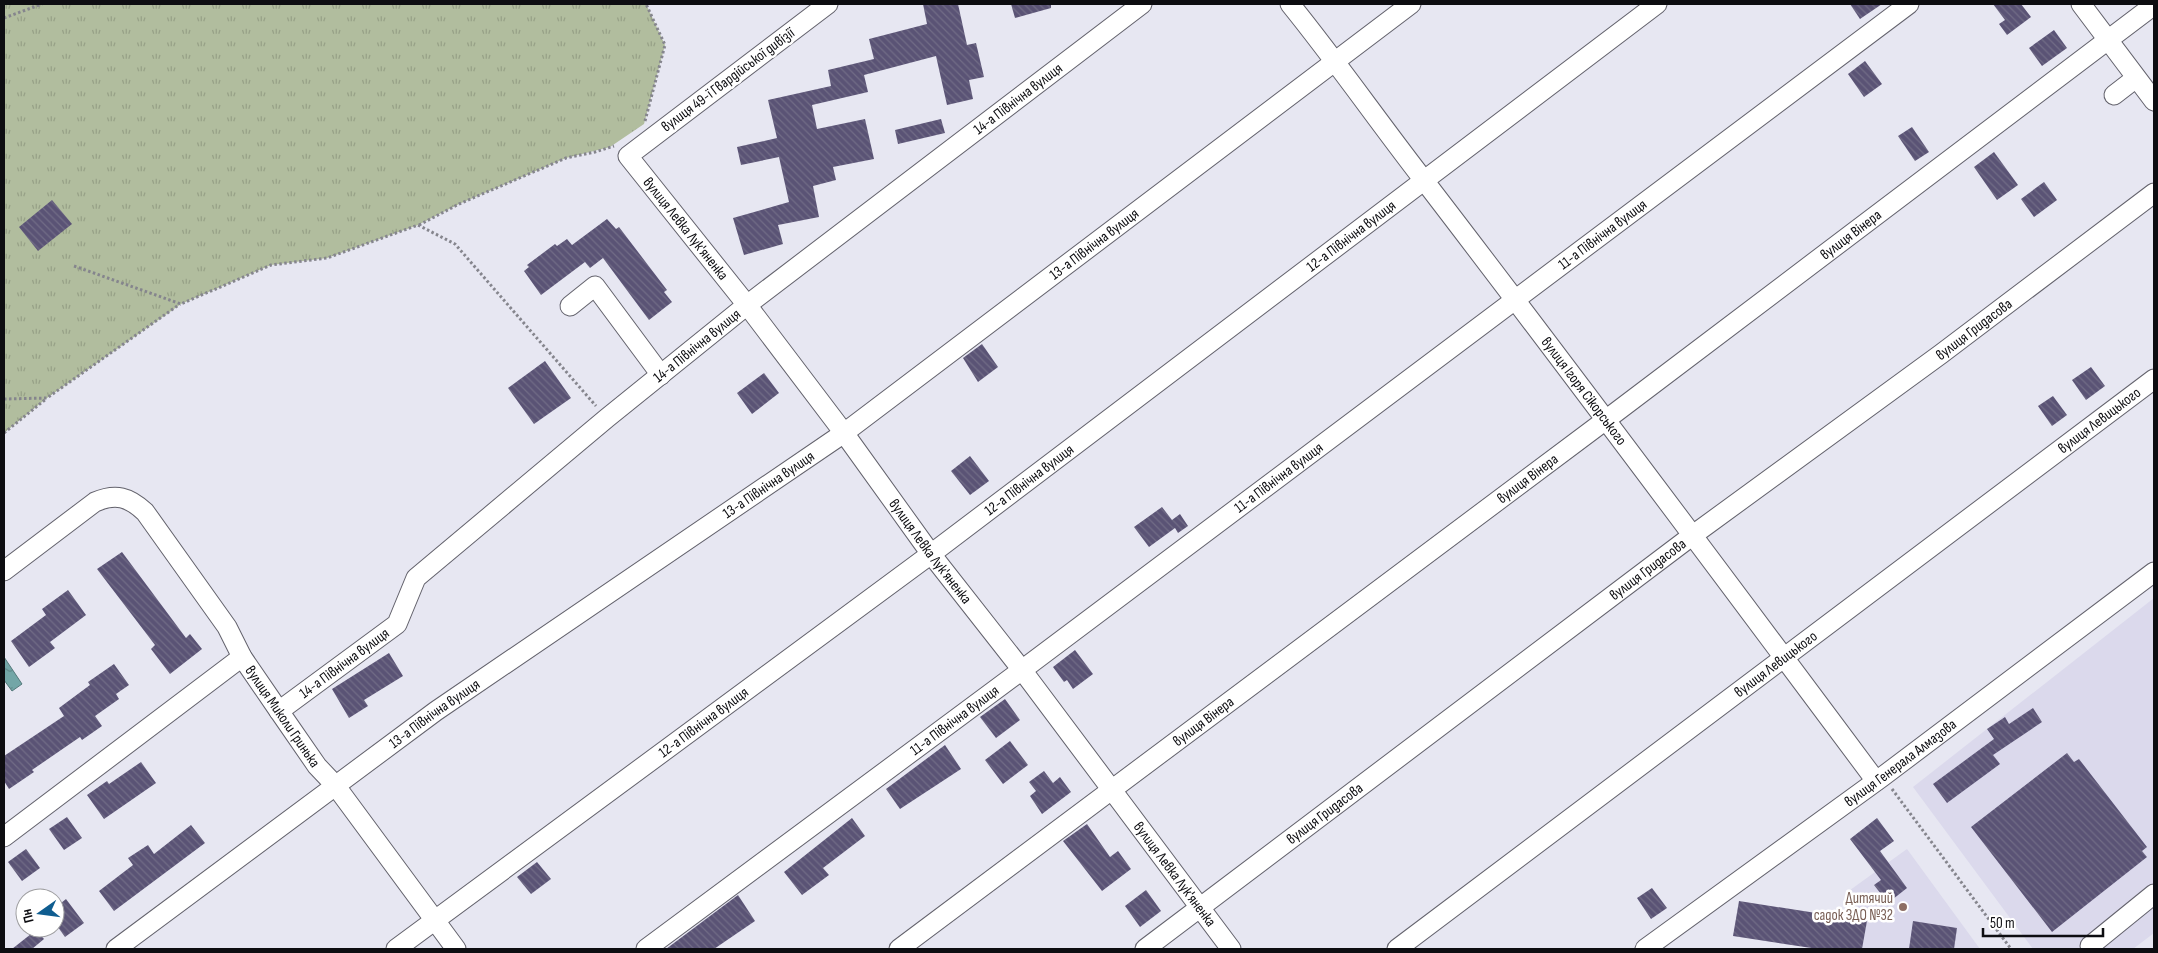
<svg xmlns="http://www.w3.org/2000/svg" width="2158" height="953" viewBox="0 0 2158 953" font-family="'Sofia Sans Condensed',sans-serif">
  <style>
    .built { fill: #dbd9ec }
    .grass { fill: url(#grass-tufts) }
    .water { fill: url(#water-ripples); stroke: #54787a }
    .building { fill: url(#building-back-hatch) }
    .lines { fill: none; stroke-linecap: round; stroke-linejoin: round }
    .minor-casing { stroke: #63626c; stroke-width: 21 }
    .path { stroke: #85858d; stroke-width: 3; stroke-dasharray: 2.5 2.5; stroke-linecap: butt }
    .minor { stroke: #fff; stroke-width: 19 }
    .education-dot { fill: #8d6e63; stroke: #fff; stroke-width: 2 }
    .labels { text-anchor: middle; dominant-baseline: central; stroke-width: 5; stroke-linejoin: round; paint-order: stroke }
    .street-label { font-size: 15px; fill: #0d0d11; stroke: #fff }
    .education-label { font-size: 15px; fill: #785e54; stroke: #fff; text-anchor: end }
  </style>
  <defs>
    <pattern id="grass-tufts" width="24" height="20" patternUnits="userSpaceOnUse" patternTransform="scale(1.25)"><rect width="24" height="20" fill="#b1bd9e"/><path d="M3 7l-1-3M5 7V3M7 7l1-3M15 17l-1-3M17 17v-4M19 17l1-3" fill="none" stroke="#97a187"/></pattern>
    <pattern id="water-ripples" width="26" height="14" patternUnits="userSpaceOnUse" patternTransform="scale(1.25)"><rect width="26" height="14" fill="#73a6a7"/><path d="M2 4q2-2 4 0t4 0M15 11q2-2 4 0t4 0" fill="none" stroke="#5d8687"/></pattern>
    <pattern id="building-back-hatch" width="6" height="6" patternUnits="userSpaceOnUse" patternTransform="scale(1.25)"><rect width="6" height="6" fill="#5a5375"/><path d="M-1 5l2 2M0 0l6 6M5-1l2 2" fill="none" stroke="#716c86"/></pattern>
  </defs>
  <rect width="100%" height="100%" fill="#e7e7f2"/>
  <g class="built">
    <polygon points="2154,598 2154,933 2133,949 2033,949 1913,787"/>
    <polygon points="1907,849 1980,949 1862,949 1867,921 1846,893"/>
  </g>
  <polygon class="grass" points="4,4 646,4 665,45 644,124 610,147 566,158 459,204 418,225 327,258 271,265 181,304 47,398 4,433"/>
  <polygon class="water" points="4,657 22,684 12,691 4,680"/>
  <g class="building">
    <polygon points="923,4 958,4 967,45 976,43 984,77 969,80 973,99 947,105 936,56 864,75 868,92 812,105 817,129 865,119 874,159 833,167 836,180 813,186 819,217 778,225 783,244 744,255 733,218 789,202 779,157 741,165 737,147 777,138 768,100 831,86 828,70 874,59 869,39 927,24"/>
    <polygon points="1011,4 1051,4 1051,8 1015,18"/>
    <polygon points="1850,4 1882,4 1860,19"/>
    <polygon points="1993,4 2021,4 2031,17 2007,35 1999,24 2005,20"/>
    <polygon points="2054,30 2067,48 2042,66 2029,48"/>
    <polygon points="1865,61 1882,84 1864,97 1848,74"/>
    <polygon points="941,119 945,133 898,144 895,130"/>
    <polygon points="1912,127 1929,152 1915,161 1898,136"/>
    <polygon points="1994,152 2018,185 1997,200 1974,167"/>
    <polygon points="2044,182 2057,200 2034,217 2021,199"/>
    <polygon points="52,200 72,224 38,251 19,227"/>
    <polygon points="607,219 616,229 619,227 667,290 664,292 672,302 649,320 603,258 590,268 585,262 541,295 524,271 529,267 527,265 555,244 557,246 567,239 572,245"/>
    <polygon points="982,344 998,367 978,382 963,358"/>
    <polygon points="545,361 571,398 534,424 508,388"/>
    <polygon points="2091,367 2105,386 2086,400 2072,380"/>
    <polygon points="764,373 779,393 752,414 737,393"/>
    <polygon points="2053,396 2067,415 2052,426 2038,406"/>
    <polygon points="970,456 989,481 970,495 951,471"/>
    <polygon points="1162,507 1172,520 1180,514 1188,526 1178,533 1175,528 1149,547 1134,527"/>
    <polygon points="122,552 186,638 190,634 202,649 170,674 151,649 155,645 97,569"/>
    <polygon points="68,590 86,615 50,642 55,648 29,667 11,641 46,615 42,609"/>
    <polygon points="1075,650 1093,674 1073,689 1067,680 1064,682 1053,667"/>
    <polygon points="389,653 403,676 364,700 368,706 349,718 332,689"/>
    <polygon points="114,664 129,685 116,694 119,699 95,716 102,726 82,740 80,737 32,770 34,772 9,789 4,781 4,756 64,716 59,708 90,685 88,682"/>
    <polygon points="1005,699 1020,720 996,738 980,717"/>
    <polygon points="2033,708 2042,722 1993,755 2000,764 1947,803 1933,784 1994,739 1987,729 2005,717 2009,724"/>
    <polygon points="1010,741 1028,765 1003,784 985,760"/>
    <polygon points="945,745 961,769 900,809 886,789"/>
    <polygon points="2067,753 2074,762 2079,759 2147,847 2142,851 2147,857 2052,932 1971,827"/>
    <polygon points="141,762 156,783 104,819 87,795 107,781 109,784"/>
    <polygon points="1044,771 1053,783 1060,777 1071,792 1042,814 1030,796 1036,791 1029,782"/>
    <polygon points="67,817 82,838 64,850 49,829"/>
    <polygon points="852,818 865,836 823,868 829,875 802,895 784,872"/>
    <polygon points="1877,818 1894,841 1880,851 1907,888 1888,903 1874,885 1881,880 1850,839"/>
    <polygon points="1087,824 1110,857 1118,851 1131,869 1102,891 1063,841"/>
    <polygon points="191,825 205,843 114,911 99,891 133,865 128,858 148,845 154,854"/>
    <polygon points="26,849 40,868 22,881 8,862"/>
    <polygon points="537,862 551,879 531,894 517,877"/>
    <polygon points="1652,888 1667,908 1651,919 1637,898"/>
    <polygon points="1146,890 1161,911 1140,927 1125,906"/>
    <polygon points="738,895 755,921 714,949 666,949"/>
    <polygon points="66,899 84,923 65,937 55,923 55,908"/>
    <polygon points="1739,901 1867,921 1862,949 1818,949 1733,936"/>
    <polygon points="1913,921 1957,928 1954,949 1909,949"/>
    <polygon points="36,930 44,939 32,949 12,949"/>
  </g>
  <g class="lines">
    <defs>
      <g id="minor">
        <path id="s1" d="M828 4 628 156 747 305 844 433 931 554 1022 670 1231 949"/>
        <path id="s2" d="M1290 4C1337 62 1380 124 1426 183 1578 381 1727 581 1876 781"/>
        <polyline points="2081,4 2154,101"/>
        <polyline points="2114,95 2136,78"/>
        <polyline points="570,306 595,286 661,375"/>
        <path id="s3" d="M4 571 95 502C116 493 129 497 145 512L227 627 242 657 279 711 317 766 335 785 456 949"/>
        <path id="s4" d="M279 711 397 624 416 578 607 418 747 305 1142 4"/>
        <polyline points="4,837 242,657"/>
        <path id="s5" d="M116 949 436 711 844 433 1411 4"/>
        <path id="s6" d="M396 949 931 554 1657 4"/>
        <path id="s7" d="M646 949 1022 670 1909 4"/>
        <path id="s8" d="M899 949 1607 419 2154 5"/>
        <path id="s9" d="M1145 949 1693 535 1941 354 2154 193"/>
        <path id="s10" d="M1397 949 2154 379"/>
        <path id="s11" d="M1645 949 1882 777 2154 572"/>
        <polyline points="2093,949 2090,946 2154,894"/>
      </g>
    </defs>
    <use href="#minor" class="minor-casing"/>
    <g class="path">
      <polyline points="4,18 42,4"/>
      <polyline points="645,121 665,45 646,4"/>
      <polyline points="419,225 459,204 566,158 595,152 614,146"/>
      <polyline points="74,266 181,304 271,265 327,258 418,225 455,244 596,406"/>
      <polyline points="4,399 47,398 180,304"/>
      <polyline points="4,433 46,399"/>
      <polyline points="1892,789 2011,949"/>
    </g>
    <use href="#minor" class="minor"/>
  </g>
  <circle class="education-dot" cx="1903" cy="907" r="5"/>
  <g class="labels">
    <g class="street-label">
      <text transform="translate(728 80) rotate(-37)">вулиця 49-ї Гвардійської дивізії</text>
      <text stroke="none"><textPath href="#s4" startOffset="966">14-а Північна вулиця</textPath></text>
      <text stroke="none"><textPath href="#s1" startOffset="344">вулиця Левка Лук'яненка</textPath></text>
      <text stroke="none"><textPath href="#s8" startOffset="1190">вулиця Вінера</textPath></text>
      <text stroke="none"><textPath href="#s6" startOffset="1192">12-а Північна вулиця</textPath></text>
      <text stroke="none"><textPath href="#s7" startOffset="1194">11-а Північна вулиця</textPath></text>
      <text stroke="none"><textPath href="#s5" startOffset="1206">13-а Північна вулиця</textPath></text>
      <text stroke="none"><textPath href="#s9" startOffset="1035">вулиця Гридасова</textPath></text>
      <text stroke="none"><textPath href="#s4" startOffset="561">14-а Північна вулиця</textPath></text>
      <text stroke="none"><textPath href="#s2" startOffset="486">вулиця Ігоря Сікорського</textPath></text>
      <text stroke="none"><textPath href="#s10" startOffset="879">вулиця Левицького</textPath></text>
      <text stroke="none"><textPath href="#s7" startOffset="789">11-а Північна вулиця</textPath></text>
      <text stroke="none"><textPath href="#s8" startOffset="785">вулиця Вінера</textPath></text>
      <text stroke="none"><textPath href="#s6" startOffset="788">12-а Північна вулиця</textPath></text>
      <text stroke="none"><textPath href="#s5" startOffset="801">13-а Північна вулиця</textPath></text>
      <text stroke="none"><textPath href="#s1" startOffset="749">вулиця Левка Лук'яненка</textPath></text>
      <text stroke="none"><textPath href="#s9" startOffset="630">вулиця Гридасова</textPath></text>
      <text stroke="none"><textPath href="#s4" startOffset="81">14-а Північна вулиця</textPath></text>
      <text stroke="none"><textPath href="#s10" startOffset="474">вулиця Левицького</textPath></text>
      <text stroke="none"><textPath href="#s5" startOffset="396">13-а Північна вулиця</textPath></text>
      <text stroke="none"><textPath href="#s3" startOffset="416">вулиця Миколи Гринька</textPath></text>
      <text stroke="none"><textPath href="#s6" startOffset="382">12-а Північна вулиця</textPath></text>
      <text stroke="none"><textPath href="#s7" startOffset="384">11-а Північна вулиця</textPath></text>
      <text stroke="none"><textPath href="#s8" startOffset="380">вулиця Вінера</textPath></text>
      <text stroke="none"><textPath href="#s11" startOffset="316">вулиця Генерала Алмазова</textPath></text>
      <text stroke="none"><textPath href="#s9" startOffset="225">вулиця Гридасова</textPath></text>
      <text stroke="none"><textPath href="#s1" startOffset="1154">вулиця Левка Лук'яненка</textPath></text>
    </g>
    <g class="education-label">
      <text x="1893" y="898">Дитячий<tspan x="1893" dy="17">садок ЗДО №32</tspan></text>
    </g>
  </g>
  <rect width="2158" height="953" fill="none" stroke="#0d0d11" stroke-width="10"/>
  <g transform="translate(40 913) rotate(256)"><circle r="24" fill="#ffffff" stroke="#9e9ea0"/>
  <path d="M0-4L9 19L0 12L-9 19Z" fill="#0f5d90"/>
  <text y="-8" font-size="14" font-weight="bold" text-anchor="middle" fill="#0d0d11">Пн</text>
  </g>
  <path d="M1983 928v8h120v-8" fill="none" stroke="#0d0d11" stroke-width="2.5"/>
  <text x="1990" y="928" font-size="15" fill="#0d0d11" stroke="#ffffff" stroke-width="4" paint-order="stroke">50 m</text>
</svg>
